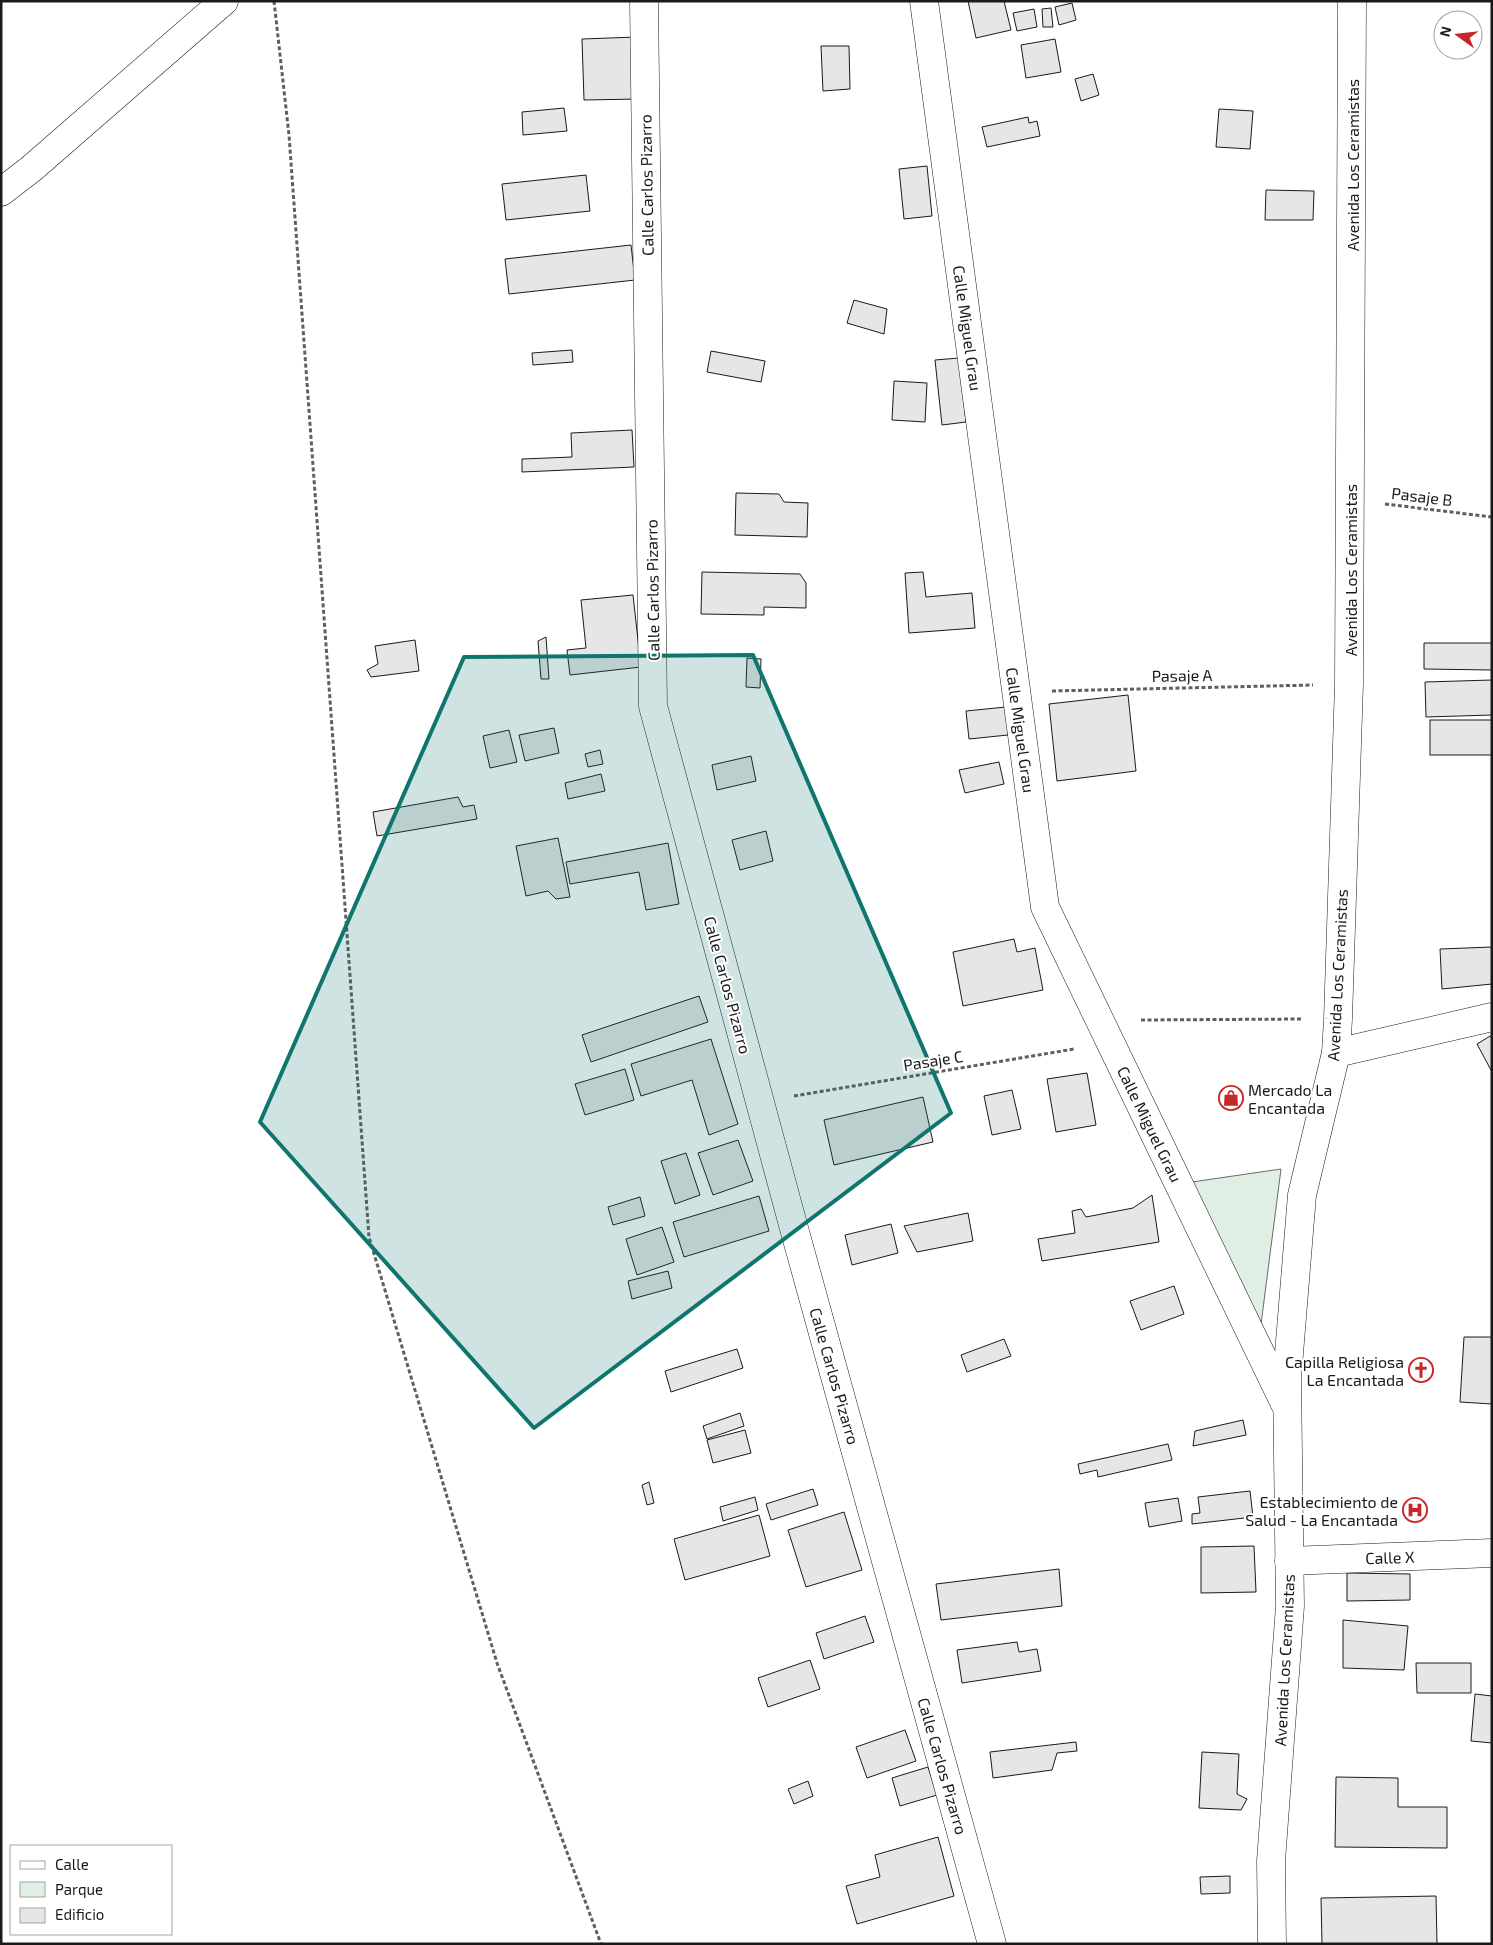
<svg xmlns="http://www.w3.org/2000/svg" width="1493" height="1945" viewBox="0 0 1493 1945" font-family="'Exo 2',sans-serif">
  <style>
    .green { fill: #e0efe3; stroke: #6a6a6a }
    .building { fill: #e6e6e6; stroke: #1a1a1a }
    .lines { fill: none; stroke-linecap: round; stroke-linejoin: round }
    .street-casing { stroke: #1a1a1a; stroke-width: 29 }
    .secondary-casing { stroke: #1a1a1a; stroke-width: 29 }
    .path { stroke: #5f5f5f; stroke-width: 3; stroke-dasharray: 4 2.5; stroke-linecap: butt }
    .street { stroke: #fff; stroke-width: 28 }
    .secondary { stroke: #fff; stroke-width: 28 }
    .marked { fill: #0f766e; fill-opacity: 0.2; stroke: #0f766e; stroke-width: 4; stroke-linejoin: round }
    .labels { text-anchor: middle; dominant-baseline: central; stroke-width: 4; stroke-linejoin: round; paint-order: stroke }
    .street-label { font-size: 16px; fill: #1a1a1a; stroke: #fff }
    .poi-label { font-size: 16px; fill: #1a1a1a; stroke: #fff; text-anchor: end }
  </style>
  <rect width="100%" height="100%" fill="#fff"/>
  <polygon class="green" points="1281,1169 1260,1332 1192,1182"/>
  <g class="building">
    <polygon points="968,1 1004,1 1011,30 976,38"/>
    <polygon points="1072,3 1076,20 1059,25 1055,7"/>
    <polygon points="1051,8 1053,27 1043,27 1042,9"/>
    <polygon points="1034,9 1037,27 1017,31 1013,13"/>
    <polygon points="637,37 639,99 584,100 582,39"/>
    <polygon points="1055,39 1061,72 1026,78 1021,45"/>
    <polygon points="821,46 849,46 850,89 823,91"/>
    <polygon points="1093,74 1099,95 1081,101 1075,79"/>
    <polygon points="564,108 567,131 523,135 522,112"/>
    <polygon points="1219,109 1253,111 1250,149 1216,147"/>
    <polygon points="1028,117 1029,123 1037,121 1040,136 987,147 982,127"/>
    <polygon points="927,166 932,216 904,219 899,169"/>
    <polygon points="586,175 590,211 506,220 502,184"/>
    <polygon points="1266,190 1314,191 1313,220 1265,220"/>
    <polygon points="631,245 635,280 509,294 505,259"/>
    <polygon points="854,300 887,309 884,334 847,323"/>
    <polygon points="572,350 573,362 533,365 532,353"/>
    <polygon points="711,351 765,361 761,382 707,372"/>
    <polygon points="959,358 966,422 942,425 935,360"/>
    <polygon points="894,381 927,383 925,422 892,420"/>
    <polygon points="632,430 634,467 522,472 522,459 572,457 571,433"/>
    <polygon points="736,493 779,494 784,502 808,503 807,537 735,535"/>
    <polygon points="702,572 800,574 806,583 806,608 764,607 764,615 701,614"/>
    <polygon points="923,572 926,597 972,593 975,628 909,633 905,573"/>
    <polygon points="633,595 641,667 570,675 567,650 586,648 581,600"/>
    <polygon points="546,637 549,679 541,679 538,641"/>
    <polygon points="415,640 419,671 371,677 367,670 378,664 375,646"/>
    <polygon points="1424,643 1492,643 1492,670 1424,669"/>
    <polygon points="747,658 761,659 760,688 746,687"/>
    <polygon points="1492,680 1492,715 1426,717 1425,682"/>
    <polygon points="1128,695 1136,771 1057,781 1049,704"/>
    <polygon points="1006,707 1008,735 969,739 966,711"/>
    <rect x="1430" y="720" width="62" height="35"/>
    <polygon points="554,728 559,753 525,761 519,735"/>
    <polygon points="509,730 517,762 490,768 483,736"/>
    <polygon points="600,750 603,764 588,767 585,754"/>
    <polygon points="751,756 756,781 717,790 712,765"/>
    <polygon points="999,762 1004,784 965,793 959,770"/>
    <polygon points="601,774 605,791 568,799 565,783"/>
    <polygon points="458,797 463,807 474,805 477,819 377,836 373,812"/>
    <polygon points="766,831 773,861 740,870 732,840"/>
    <polygon points="558,838 570,897 556,899 548,891 526,896 516,846"/>
    <polygon points="668,843 679,904 646,910 639,872 570,884 566,862"/>
    <polygon points="1014,939 1017,952 1035,948 1043,990 963,1006 953,952"/>
    <polygon points="1492,947 1492,984 1442,989 1440,949"/>
    <polygon points="699,996 708,1022 591,1062 582,1035"/>
    <polygon points="1492,1035 1492,1072 1477,1044"/>
    <polygon points="711,1039 738,1124 709,1135 692,1080 641,1096 631,1064"/>
    <polygon points="625,1069 634,1100 585,1115 575,1084"/>
    <polygon points="1087,1073 1096,1125 1056,1132 1047,1079"/>
    <polygon points="1012,1090 1021,1129 992,1135 984,1096"/>
    <polygon points="923,1097 933,1142 834,1165 824,1120"/>
    <polygon points="738,1140 753,1181 713,1195 698,1153"/>
    <polygon points="686,1153 700,1195 675,1204 661,1161"/>
    <polygon points="1152,1195 1159,1242 1042,1261 1038,1239 1075,1233 1072,1211 1081,1209 1086,1217 1133,1208"/>
    <polygon points="759,1196 769,1231 684,1257 673,1222"/>
    <polygon points="640,1197 645,1216 613,1225 608,1207"/>
    <polygon points="968,1213 973,1241 917,1252 904,1226"/>
    <polygon points="891,1224 898,1253 852,1265 845,1235"/>
    <polygon points="662,1227 674,1262 637,1275 626,1239"/>
    <polygon points="668,1271 672,1288 632,1299 628,1281"/>
    <polygon points="1174,1286 1184,1314 1141,1330 1130,1301"/>
    <polygon points="1464,1337 1492,1337 1492,1404 1460,1402"/>
    <polygon points="1004,1339 1011,1356 967,1372 961,1355"/>
    <polygon points="737,1349 743,1368 671,1392 665,1371"/>
    <polygon points="740,1413 744,1426 707,1439 703,1426"/>
    <polygon points="1243,1420 1246,1435 1193,1446 1195,1431"/>
    <polygon points="745,1430 751,1453 713,1463 707,1440"/>
    <polygon points="1168,1444 1172,1460 1098,1477 1097,1470 1080,1474 1078,1464"/>
    <polygon points="649,1482 654,1503 647,1505 642,1485"/>
    <polygon points="813,1489 818,1505 771,1520 766,1504"/>
    <polygon points="1250,1491 1253,1517 1192,1524 1192,1514 1200,1513 1198,1497"/>
    <polygon points="755,1497 758,1510 723,1521 720,1507"/>
    <polygon points="1178,1498 1182,1521 1149,1527 1145,1503"/>
    <polygon points="844,1512 862,1570 806,1587 788,1530"/>
    <polygon points="759,1515 770,1556 685,1580 674,1539"/>
    <polygon points="1254,1546 1256,1592 1201,1593 1201,1547"/>
    <polygon points="1059,1569 1062,1606 941,1620 936,1584"/>
    <polygon points="1347,1573 1410,1574 1410,1600 1347,1601"/>
    <polygon points="865,1616 874,1642 824,1659 816,1633"/>
    <polygon points="1343,1620 1408,1626 1404,1670 1343,1668"/>
    <polygon points="1017,1642 1019,1652 1037,1649 1041,1671 962,1683 957,1650"/>
    <polygon points="810,1660 820,1689 768,1707 758,1678"/>
    <polygon points="1416,1663 1471,1663 1471,1693 1417,1693"/>
    <polygon points="1475,1694 1492,1696 1492,1743 1471,1741"/>
    <polygon points="905,1730 916,1761 867,1778 856,1747"/>
    <polygon points="1076,1742 1077,1751 1057,1753 1052,1770 993,1778 990,1752"/>
    <polygon points="1202,1752 1239,1754 1237,1794 1247,1799 1241,1810 1199,1808"/>
    <polygon points="928,1767 937,1795 900,1806 892,1778"/>
    <polygon points="1336,1777 1398,1778 1398,1807 1447,1807 1447,1848 1335,1847"/>
    <polygon points="808,1781 813,1796 794,1804 788,1789"/>
    <polygon points="938,1837 954,1896 857,1924 846,1886 880,1877 875,1855"/>
    <polygon points="1230,1876 1230,1893 1201,1894 1200,1877"/>
    <polygon points="1436,1896 1437,1944 1322,1944 1321,1898"/>
  </g>
  <g class="lines">
    <defs>
      <g id="street">
        <polyline points="644,1 653,706 795,1232 992,1944"/>
        <polyline points="924,1 1045,907 1285,1404"/>
        <polyline points="1336,1053 1492,1017"/>
        <polyline points="1289,1561 1492,1553"/>
        <polyline points="1272,1944 1271,1861 1290,1606 1287,1378 1302,1195 1336,1053 1338,1019 1349,684 1352,1"/>
      </g>
      <polyline id="secondary" points="1,192 31,169 224,1"/>
    </defs>
    <use href="#street" class="street-casing"/>
    <use href="#secondary" class="secondary-casing"/>
    <g class="path">
      <polyline points="274,1 289,135 369,1237 497,1663 601,1944"/>
      <polyline points="1385,504 1492,517"/>
      <polyline points="1052,691 1313,685"/>
      <polyline points="1141,1020 1302,1019"/>
      <polyline points="794,1096 1074,1049"/>
    </g>
    <use href="#street" class="street"/>
    <use href="#secondary" class="secondary"/>
  </g>
  <path class="marked" d="M753 655 951 1113 534 1428 260 1122 464 657Z"/>
  <defs>
    <symbol id="shop-ring" viewBox="-11 -11 22 22"><circle r="9.5" fill="#fff" stroke="#c62828" stroke-width="1.5"/><path d="M-5-2.5h2.3a2.7 3.5 0 0 1 5.4 0H5L5.5 6h-11ZM-1.5-2.5h3a1.5 2.3 0 0 0-3 0Z" fill="#c62828"/></symbol>
    <symbol id="church-ring" viewBox="-11 -11 22 22"><circle r="9.5" fill="#fff" stroke="#c62828" stroke-width="1.5"/><path d="M-1.2-6h2.4v3.5h3.3v2.4h-3.3V6h-2.4V-.1h-3.3v-2.4h3.3Z" fill="#c62828"/></symbol>
    <symbol id="hospital-ring" viewBox="-11 -11 22 22"><circle r="9.5" fill="#fff" stroke="#c62828" stroke-width="1.5"/><path d="M-5-5h3v3.5h4V-5h3V5h-3V1.5h-4V5h-3Z" fill="#c62828"/></symbol>
  </defs>
  <g fill-rule="evenodd">
    <use href="#shop-ring" x="1217" y="1084" width="28" height="28"/>
    <use href="#church-ring" x="1407" y="1356" width="28" height="28"/>
    <use href="#hospital-ring" x="1401" y="1496" width="28" height="28"/>
  </g>
  <g class="labels">
    <g class="street-label">
      <text transform="translate(1352 165) rotate(-90)">Avenida Los Ceramistas</text>
      <text transform="translate(646 185) rotate(-91)">Calle Carlos Pizarro</text>
      <text transform="translate(968 328) rotate(82)">Calle Miguel Grau</text>
      <text transform="translate(1422 496) rotate(7)">Pasaje B</text>
      <text transform="translate(1350 570) rotate(-90)">Avenida Los Ceramistas</text>
      <text transform="translate(652 590) rotate(-91)">Calle Carlos Pizarro</text>
      <text transform="translate(1182 675) rotate(-1)">Pasaje A</text>
      <text transform="translate(1021 730) rotate(82)">Calle Miguel Grau</text>
      <text transform="translate(1337 975) rotate(-87)">Avenida Los Ceramistas</text>
      <text transform="translate(728 985) rotate(75)">Calle Carlos Pizarro</text>
      <text transform="translate(933 1060) rotate(-9)">Pasaje C</text>
      <text transform="translate(1150 1124) rotate(64)">Calle Miguel Grau</text>
      <text transform="translate(835 1376) rotate(74)">Calle Carlos Pizarro</text>
      <text transform="translate(1390 1557) rotate(-2)">Calle X</text>
      <text transform="translate(1284 1660) rotate(-87)">Avenida Los Ceramistas</text>
      <text transform="translate(943 1766) rotate(74)">Calle Carlos Pizarro</text>
    </g>
    <g class="poi-label">
      <text x="1248" y="1089" text-anchor="start">Mercado La<tspan x="1248" dy="18">Encantada</tspan></text>
      <text x="1404" y="1361">Capilla Religiosa<tspan x="1404" dy="18">La Encantada</tspan></text>
      <text x="1398" y="1501">Establecimiento de<tspan x="1398" dy="18">Salud - La Encantada</tspan></text>
    </g>
  </g>
  <rect width="1493" height="1945" fill="none" stroke="#1a1a1a" stroke-width="5"/>
  <rect x="10" y="1845" width="162" height="90" fill="#ffffff" stroke="#a3a3a3"/>
  <rect x="20" y="1861" width="25" height="8" fill="#ffffff" stroke="#a3a3a3"/>
  <text x="55" y="1870" font-size="15" fill="#1a1a1a">Calle</text>
  <rect x="20" y="1882" width="25" height="15" fill="#e0efe3" stroke="#a3a3a3"/>
  <text x="55" y="1895" font-size="15" fill="#1a1a1a">Parque</text>
  <rect x="20" y="1908" width="25" height="15" fill="#e6e6e6" stroke="#a3a3a3"/>
  <text x="55" y="1920" font-size="15" fill="#1a1a1a">Edificio</text>
  <g transform="translate(1458 35) rotate(285)"><circle r="24" fill="#ffffff" stroke="#a3a3a3"/>
  <path d="M0-4L9 19L0 12L-9 19Z" fill="#c62828"/>
  <text y="-8" font-size="14" font-weight="bold" text-anchor="middle" fill="#1a1a1a">N</text>
  </g>
</svg>
